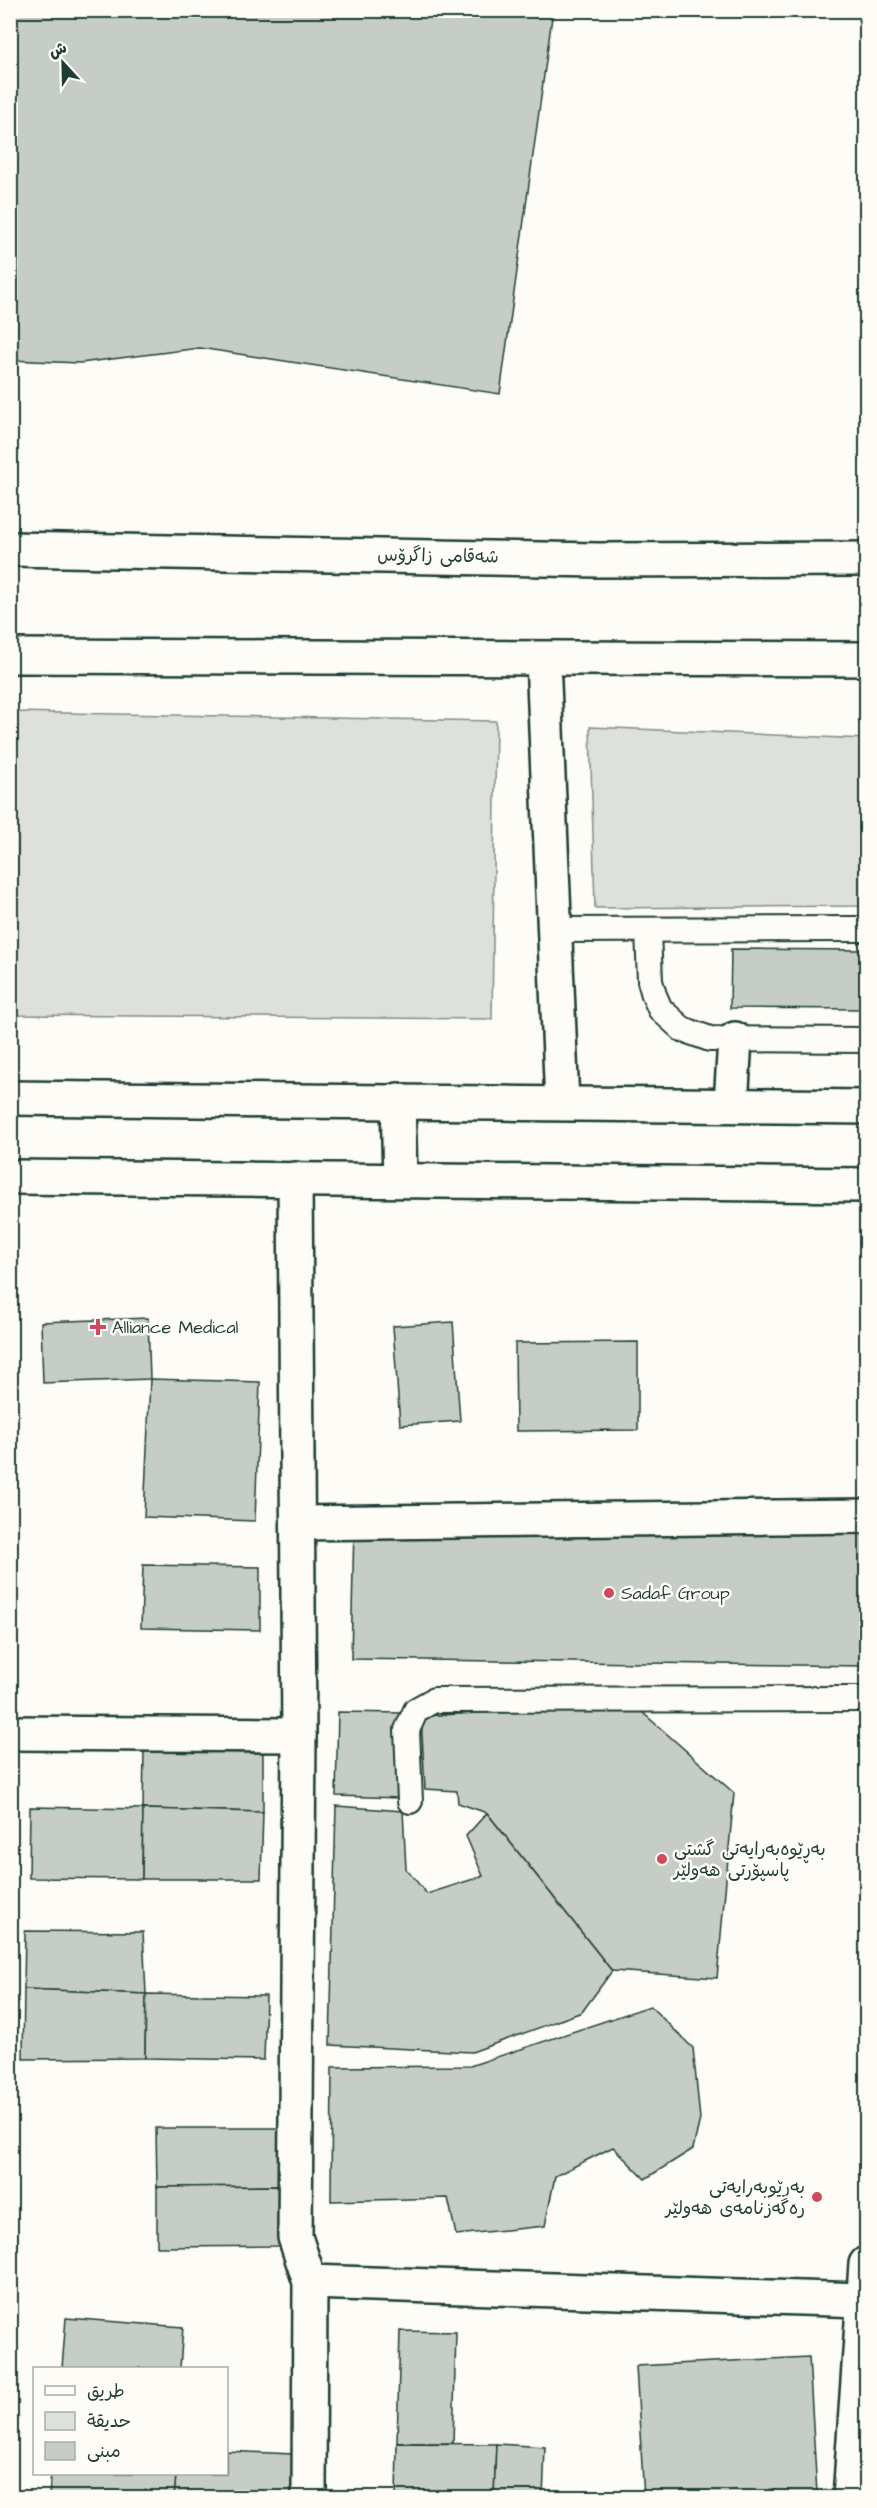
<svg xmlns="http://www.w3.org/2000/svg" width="877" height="2508" viewBox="0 0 877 2508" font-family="'Architects Daughter','Playpen Sans Arabic',sans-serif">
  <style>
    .green { fill: #dde0db; stroke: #7e8e88; stroke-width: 1.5 }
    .building { fill: #c6cdc7; stroke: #1f3d34; stroke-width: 1.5 }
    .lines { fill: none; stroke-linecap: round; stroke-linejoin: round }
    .lane-casing { stroke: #1f3d34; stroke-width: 28 }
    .street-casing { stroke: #1f3d34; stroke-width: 38 }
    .secondary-casing { stroke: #1f3d34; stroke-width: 38 }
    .lane { stroke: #fdfcf7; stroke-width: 24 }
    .street { stroke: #fdfcf7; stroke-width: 33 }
    .secondary { stroke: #fdfcf7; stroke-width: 33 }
    .poi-dot { fill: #d1495b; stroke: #fdfcf7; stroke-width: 2 }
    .labels { text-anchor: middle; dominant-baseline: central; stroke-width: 5; stroke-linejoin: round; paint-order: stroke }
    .street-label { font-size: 18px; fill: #1f3d34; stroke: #fdfcf7 }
    .poi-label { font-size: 18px; fill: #1f3d34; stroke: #fdfcf7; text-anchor: start }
  </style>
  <rect width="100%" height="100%" fill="#fdfcf7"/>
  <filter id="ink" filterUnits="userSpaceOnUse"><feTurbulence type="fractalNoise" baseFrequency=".0167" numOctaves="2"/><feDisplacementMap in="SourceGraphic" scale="12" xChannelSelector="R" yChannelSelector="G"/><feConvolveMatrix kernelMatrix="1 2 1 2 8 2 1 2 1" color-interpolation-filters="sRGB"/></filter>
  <g filter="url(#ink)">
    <g class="green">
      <polygon points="11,712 496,721 492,1019 11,1015"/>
      <polygon points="590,727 866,739 866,906 595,908"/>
    </g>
    <g class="building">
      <polygon points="10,10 553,10 500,394 200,348 80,363 10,360"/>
      <polygon points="731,949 866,950 866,1009 730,1008"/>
      <polygon points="148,1318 150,1379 43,1383 41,1322"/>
      <polygon points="453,1322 460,1421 400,1425 393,1326"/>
      <polygon points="638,1342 638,1430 516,1431 515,1343"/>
      <polygon points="150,1379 260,1382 255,1521 144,1517"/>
      <polygon points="354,1526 866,1528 866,1666 351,1659"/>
      <polygon points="143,1565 260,1567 260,1630 141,1628"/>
      <polygon points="634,1705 734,1793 717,1978 612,1971 487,1813 458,1803 457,1791 425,1789 421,1716"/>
      <polygon points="338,1712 403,1713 400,1798 336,1796"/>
      <polygon points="144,1751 263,1753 263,1812 143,1809"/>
      <polygon points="336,1806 403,1811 406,1869 427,1894 483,1876 466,1836 487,1813 612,1971 582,2012 472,2052 330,2045"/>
      <polygon points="30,1807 143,1809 142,1879 29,1878"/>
      <polygon points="143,1809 263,1812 261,1879 142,1879"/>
      <polygon points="25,1931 143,1932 146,1994 24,1989"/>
      <polygon points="24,1989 146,1994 145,2058 23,2059"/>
      <polygon points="146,1994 266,1996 264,2060 145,2058"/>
      <polygon points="650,2006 693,2048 700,2119 693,2149 645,2179 613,2147 555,2176 545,2226 456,2235 448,2198 331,2201 332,2067 470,2066"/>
      <polygon points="156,2128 282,2128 283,2186 157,2187"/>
      <polygon points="283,2186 283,2246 157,2247 157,2187"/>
      <polygon points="66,2318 183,2327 180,2368 62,2368"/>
      <polygon points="400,2331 456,2332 453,2443 397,2443"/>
      <polygon points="809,2357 817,2493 742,2498 644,2498 636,2366"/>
      <polygon points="397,2443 496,2444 494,2498 396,2498"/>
      <polygon points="496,2444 545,2447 543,2498 494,2498"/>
      <polygon points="226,2451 293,2454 291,2498 174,2498 176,2474 226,2474"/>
      <polygon points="51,2474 176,2474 174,2498 49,2495"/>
    </g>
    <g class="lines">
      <defs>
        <g id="lane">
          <polyline points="555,930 866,929"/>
          <polyline points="648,931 650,981 654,995 660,1009 682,1029 710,1039 866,1040"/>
          <polyline points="410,1801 407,1730 416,1710 434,1700 866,1699"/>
        </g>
        <g id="street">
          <polyline points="543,659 562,1103"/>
          <polyline points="295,1179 299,1735 295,2237 310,2282 309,2498"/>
          <polyline points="298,1523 866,1516"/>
          <polyline points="10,1733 299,1735"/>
          <polyline points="310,2282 863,2300"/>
        </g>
        <g id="secondary">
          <polyline points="10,549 598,560 866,559"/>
          <polyline points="10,656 866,659"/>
          <polyline points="10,1098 866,1107"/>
          <polyline points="398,1100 400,1180"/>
          <polyline points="731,1105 735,1039"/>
          <polyline points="10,1177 866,1185"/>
          <polyline points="850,2498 866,2264"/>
        </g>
      </defs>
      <use href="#lane" class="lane-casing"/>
      <use href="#street" class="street-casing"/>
      <use href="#secondary" class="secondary-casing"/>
      <use href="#lane" class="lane"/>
      <use href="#street" class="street"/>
      <use href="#secondary" class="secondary"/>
    </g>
  </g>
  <g class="poi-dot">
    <path d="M95 1318h6v6h6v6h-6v6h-6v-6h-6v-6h6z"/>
    <circle cx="609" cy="1593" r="6"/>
    <circle cx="662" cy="1859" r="6"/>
    <circle cx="817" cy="2197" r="6"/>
  </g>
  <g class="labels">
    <g class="street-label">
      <text transform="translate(438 556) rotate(1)">شەقامی زاگرۆس</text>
    </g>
    <g class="poi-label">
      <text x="112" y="1327">Alliance Medical</text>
      <text x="621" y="1593">Sadaf Group</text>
      <text x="674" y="1849">بەڕێوەبەرایەتی گشتی<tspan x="674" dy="21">پاسپۆرتی هەولێر</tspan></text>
      <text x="805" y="2187" text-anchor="end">بەرێوبەرایەتی<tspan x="805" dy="21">رەگەزنامەی هەولێر</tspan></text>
    </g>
  </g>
  <rect width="877" height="2508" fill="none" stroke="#fdfcf7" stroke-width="36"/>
  <rect x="18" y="18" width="841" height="2472" fill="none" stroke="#1f3d34" stroke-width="2" filter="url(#ink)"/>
  <rect x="33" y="2367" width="195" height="108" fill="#fdfcf7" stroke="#a4b0a9" stroke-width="1.5"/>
  <rect x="45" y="2386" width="30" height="9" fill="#fdfcf7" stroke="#a4b0a9" stroke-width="1.5"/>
  <text x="87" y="2397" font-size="18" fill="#1f3d34">طريق</text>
  <rect x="45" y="2412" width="30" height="18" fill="#dde0db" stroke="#a4b0a9" stroke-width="1.5"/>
  <text x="87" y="2427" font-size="18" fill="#1f3d34">حديقة</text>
  <rect x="45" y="2442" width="30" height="18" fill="#c6cdc7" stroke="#a4b0a9" stroke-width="1.5"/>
  <text x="87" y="2457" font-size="18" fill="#1f3d34">مبنى</text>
  <g transform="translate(63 63) rotate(338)" stroke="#fdfcf7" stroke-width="4.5" paint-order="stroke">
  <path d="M0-4.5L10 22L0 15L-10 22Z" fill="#1f3d34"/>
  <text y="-9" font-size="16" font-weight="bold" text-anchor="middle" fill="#1f3d34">ش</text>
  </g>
</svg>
